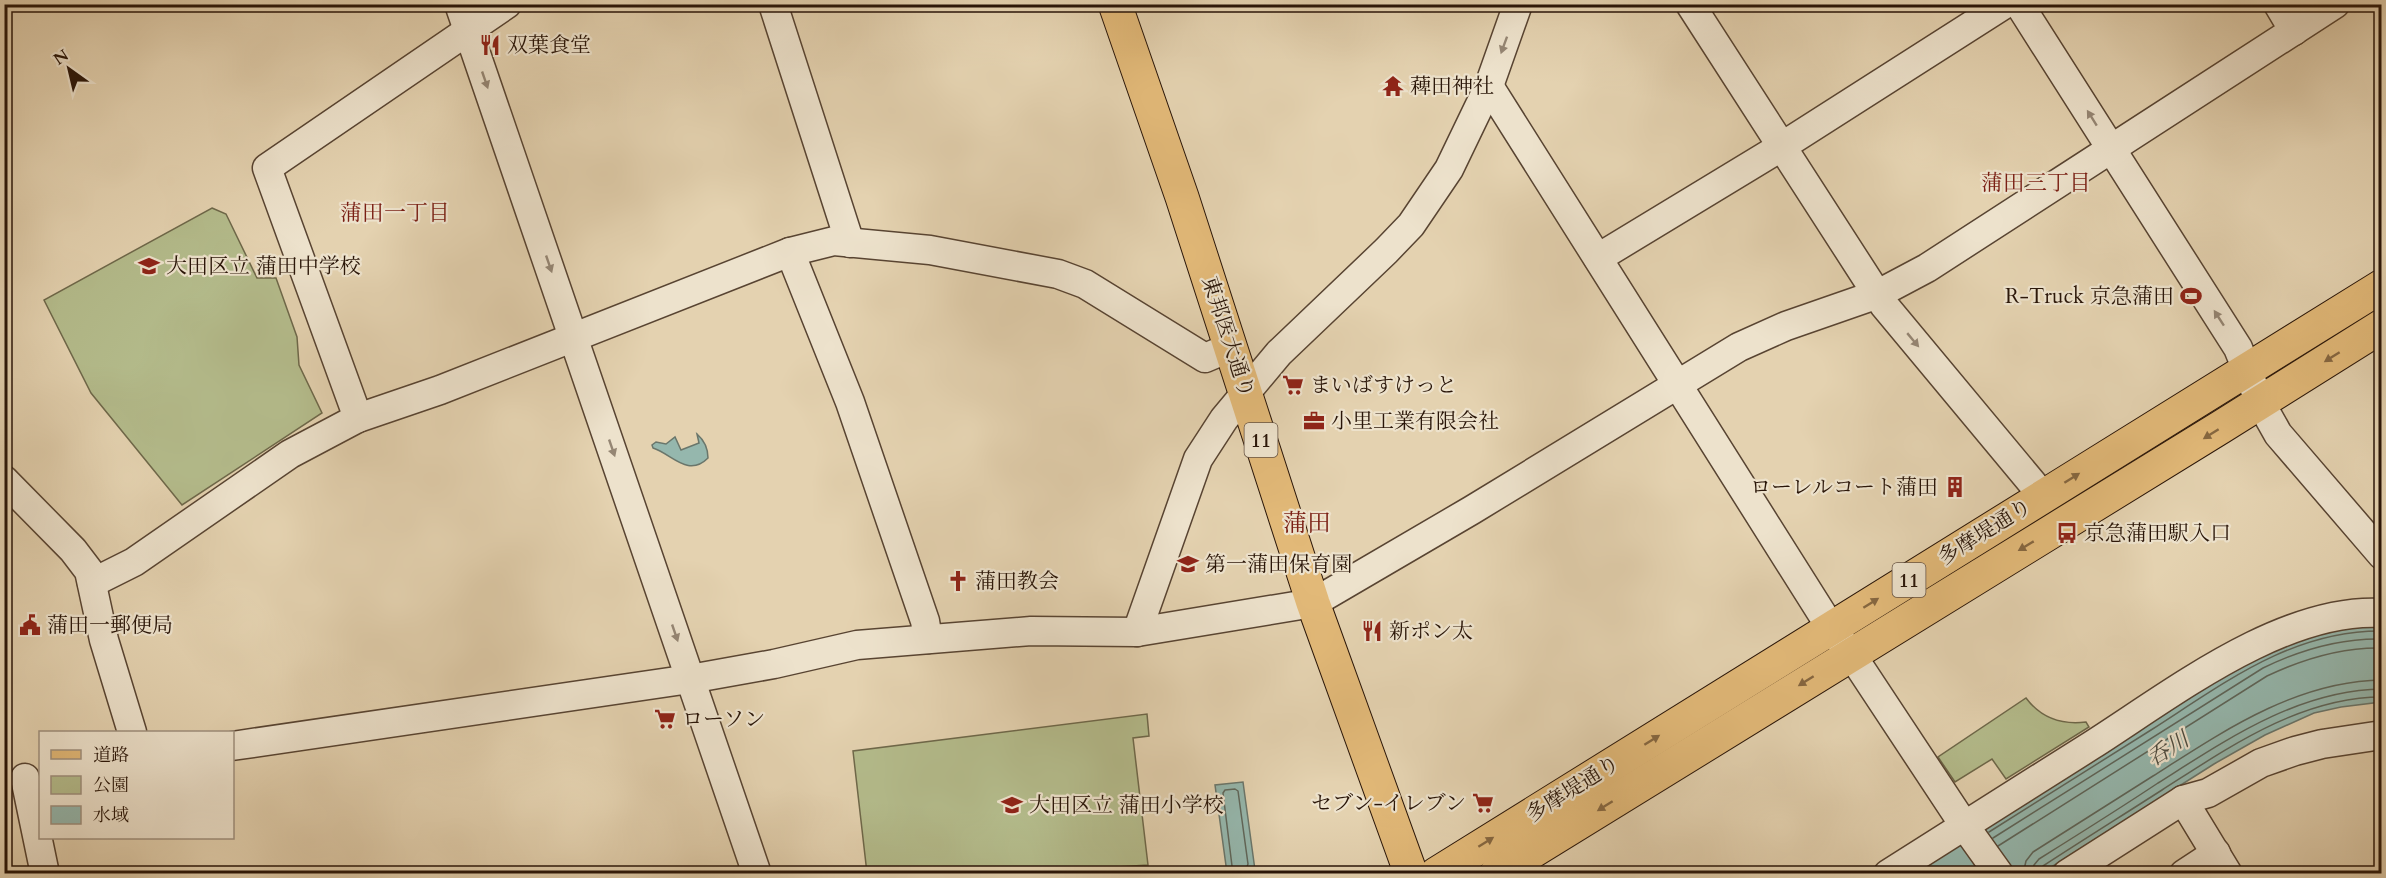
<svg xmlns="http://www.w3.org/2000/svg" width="2386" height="878" viewBox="0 0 2386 878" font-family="Cardo,'Noto Serif JP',serif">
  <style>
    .green { fill: #b4bc8c; stroke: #6e684a; stroke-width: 1.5 }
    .water { fill: #95b7ad; stroke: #6a766b; stroke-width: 1.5 }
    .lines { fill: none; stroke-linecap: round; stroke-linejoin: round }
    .shore { stroke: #5f665a; stroke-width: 1.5 }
    .minor-casing { stroke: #584432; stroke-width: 31 }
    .major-casing { stroke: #291508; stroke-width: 35 }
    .minor { stroke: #ede2cc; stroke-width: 28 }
    .major { stroke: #e2b978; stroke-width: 33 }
    .oneway { fill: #958674 }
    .oneway2 { fill: #866740 }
    .labels { text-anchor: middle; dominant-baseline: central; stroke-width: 4.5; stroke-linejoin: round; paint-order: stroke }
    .shield { fill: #ede2cc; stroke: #645243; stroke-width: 1.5 }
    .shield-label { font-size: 20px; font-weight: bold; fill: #291508 }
    .poi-label { font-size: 21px; fill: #291508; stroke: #ede2cc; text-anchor: start }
    .street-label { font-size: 21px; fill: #291508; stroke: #ede2cc }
    .neighbourhood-label { font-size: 22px; fill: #7a1f14; stroke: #ede2cc }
    .water-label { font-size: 22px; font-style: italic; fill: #4f4e42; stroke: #ede2cc }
    .quarter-label { font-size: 24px; fill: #7a1f14; stroke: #ede2cc }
  </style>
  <rect width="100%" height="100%" fill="#e4d2b0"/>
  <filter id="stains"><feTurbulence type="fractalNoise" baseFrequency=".00333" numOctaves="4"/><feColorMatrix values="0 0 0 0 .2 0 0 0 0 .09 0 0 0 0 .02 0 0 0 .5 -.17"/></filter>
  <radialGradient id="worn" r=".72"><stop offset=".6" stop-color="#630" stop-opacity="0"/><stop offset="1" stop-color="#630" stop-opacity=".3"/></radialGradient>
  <g class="green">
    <polygon points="212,208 226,214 257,278 276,278 297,337 299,365 322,413 182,505 91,393 44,300"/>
    <path d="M2026 698C2041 718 2062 725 2086 722L2089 727 2006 779 1992 759 1955 782 1938 757Z"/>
    <polygon points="1147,714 1149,736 1133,738 1148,865 1010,874 867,873 853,751"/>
  </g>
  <g class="water">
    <path d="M697 434C705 441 708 448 708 458 688 478 672 454 653 448L652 445 656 442 666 444 675 437 681 450 699 443Z"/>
    <polygon points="2381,625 2381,702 2341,707 2314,713 2265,735 2214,764 2042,873 1911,874 2256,656 2335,629"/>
    <polygon points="1243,782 1255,870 1227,873 1215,785"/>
  </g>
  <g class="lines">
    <g class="shore">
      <path d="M1989 832C2043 798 2097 764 2151 730 2223 684 2292 630 2382 631"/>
      <path d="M1993 838 2263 668C2300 650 2340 638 2382 639"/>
      <path d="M1998 846 2267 676C2303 659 2341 647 2382 648"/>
      <polyline points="1233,874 1223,793 1225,790 1235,789 1238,791 1248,864 1244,874"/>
      <path d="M2023 874 2026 861 2033 852C2073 827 2113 801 2153 776 2222 732 2296 681 2382 680"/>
      <path d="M2032 874 2034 865 2039 859C2079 834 2119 809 2158 783 2226 740 2298 690 2382 689"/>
      <path d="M2040 874 2043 866C2083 840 2123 815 2162 790 2228 748 2300 697 2382 697"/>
    </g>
    <defs>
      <g id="minor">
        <polyline points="459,4 757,874"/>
        <polyline points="773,4 850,243"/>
        <polyline points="1690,4 1884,305 2043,496"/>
        <polyline points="2019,4 2238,348 2260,402 2278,434 2382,555"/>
        <polyline points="2278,4 2294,31"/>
        <polyline points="1489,86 1831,628 1851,654 1964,825 1999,874"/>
        <polyline points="790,252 850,402 925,621 928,639"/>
        <polyline points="1598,258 1781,147 2005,4"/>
        <polyline points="358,418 267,168 507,4"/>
        <polyline points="4,480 73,550 89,571 104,640 132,732"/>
        <polyline points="92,583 134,562 290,454 358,418 440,390 790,252 834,241 930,250 1058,274 1085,284 1205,358 1231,347"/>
        <polyline points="1137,632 1198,459 1224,419 1279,353 1386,251 1411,225 1449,169 1489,86 1518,4"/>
        <polyline points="232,746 690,679 774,664 857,645 1031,631 1137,632 1313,603 1472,510 1739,347 1786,326 1878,294 1927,268 2335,4"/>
        <polyline points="25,778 45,874"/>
        <polyline points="2183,800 2228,874"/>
        <path d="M1888 874C1956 831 2024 788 2092 745 2172 694 2283 607 2382 613"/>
        <polyline points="2067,874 2183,800 2208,793 2261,763 2295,751 2322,744 2382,735"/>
        <polyline points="2184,874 2216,853"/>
      </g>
      <g id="major">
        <polyline points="1115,4 1182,197 1313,603 1411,874"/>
        <polyline points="1436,874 2382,286"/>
        <polyline points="1496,874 2221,427 2382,326"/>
      </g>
    </defs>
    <use href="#minor" class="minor-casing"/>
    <use href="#major" class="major-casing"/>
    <use href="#minor" class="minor"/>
    <use href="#major" class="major"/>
  </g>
  <defs><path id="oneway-solid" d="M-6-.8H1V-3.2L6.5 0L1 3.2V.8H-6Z" transform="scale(1.5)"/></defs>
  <g class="oneway">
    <use href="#oneway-solid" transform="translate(1504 45) rotate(110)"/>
    <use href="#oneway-solid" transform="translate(485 80) rotate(71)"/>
    <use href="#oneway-solid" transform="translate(2092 118) rotate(-122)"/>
    <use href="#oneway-solid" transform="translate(549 264) rotate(71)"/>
    <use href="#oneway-solid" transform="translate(2219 318) rotate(-123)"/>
    <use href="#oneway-solid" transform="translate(1913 340) rotate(50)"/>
    <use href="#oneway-solid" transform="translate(612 448) rotate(71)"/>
    <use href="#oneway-solid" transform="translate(675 633) rotate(71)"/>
  </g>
  <g class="oneway2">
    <use href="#oneway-solid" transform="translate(2332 357) rotate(148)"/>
    <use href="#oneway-solid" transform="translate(2211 434) rotate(148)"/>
    <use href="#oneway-solid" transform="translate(2072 478) rotate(-32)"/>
    <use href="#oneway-solid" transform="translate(2026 546) rotate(149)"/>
    <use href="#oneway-solid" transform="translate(1871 603) rotate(-32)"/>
    <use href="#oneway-solid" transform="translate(1806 681) rotate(148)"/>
    <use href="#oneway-solid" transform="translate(1652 740) rotate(-32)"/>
    <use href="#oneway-solid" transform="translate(1605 806) rotate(148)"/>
    <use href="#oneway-solid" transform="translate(1486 842) rotate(-32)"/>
  </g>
  <defs>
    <symbol id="restaurant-bare" viewBox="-9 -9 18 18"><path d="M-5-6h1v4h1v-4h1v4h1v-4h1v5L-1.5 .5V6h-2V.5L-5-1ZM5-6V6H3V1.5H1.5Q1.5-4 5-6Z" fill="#8f2418" stroke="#ede2cc" stroke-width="2.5" paint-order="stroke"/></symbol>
    <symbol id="temple-bare" viewBox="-9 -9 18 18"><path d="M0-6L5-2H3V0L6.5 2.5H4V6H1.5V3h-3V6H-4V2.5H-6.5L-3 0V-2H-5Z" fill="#8f2418" stroke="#ede2cc" stroke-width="2.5" paint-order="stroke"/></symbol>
    <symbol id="school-bare" viewBox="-9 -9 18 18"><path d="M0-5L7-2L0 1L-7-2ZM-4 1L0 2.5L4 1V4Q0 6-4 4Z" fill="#8f2418" stroke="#ede2cc" stroke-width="2.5" paint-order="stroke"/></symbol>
    <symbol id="stadium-bare" viewBox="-9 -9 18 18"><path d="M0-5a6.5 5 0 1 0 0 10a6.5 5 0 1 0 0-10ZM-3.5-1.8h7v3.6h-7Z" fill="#8f2418" stroke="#ede2cc" stroke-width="2.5" paint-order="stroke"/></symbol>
    <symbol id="supermarket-bare" viewBox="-9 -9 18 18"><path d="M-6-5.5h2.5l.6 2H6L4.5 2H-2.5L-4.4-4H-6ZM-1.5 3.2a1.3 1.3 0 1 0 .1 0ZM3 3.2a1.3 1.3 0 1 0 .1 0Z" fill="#8f2418" stroke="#ede2cc" stroke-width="2.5" paint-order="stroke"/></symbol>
    <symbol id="office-bare" viewBox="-9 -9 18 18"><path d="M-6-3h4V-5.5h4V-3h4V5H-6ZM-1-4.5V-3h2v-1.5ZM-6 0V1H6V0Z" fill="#8f2418" stroke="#ede2cc" stroke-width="2.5" paint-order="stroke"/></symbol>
    <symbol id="building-bare" viewBox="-9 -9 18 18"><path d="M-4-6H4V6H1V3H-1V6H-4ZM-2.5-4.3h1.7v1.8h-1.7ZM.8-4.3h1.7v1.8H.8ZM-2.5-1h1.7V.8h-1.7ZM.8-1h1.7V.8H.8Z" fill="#8f2418" stroke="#ede2cc" stroke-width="2.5" paint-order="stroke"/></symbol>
    <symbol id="bus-bare" viewBox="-9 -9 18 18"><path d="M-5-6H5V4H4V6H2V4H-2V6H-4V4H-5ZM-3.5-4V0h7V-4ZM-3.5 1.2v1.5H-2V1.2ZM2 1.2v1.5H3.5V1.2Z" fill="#8f2418" stroke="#ede2cc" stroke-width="2.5" paint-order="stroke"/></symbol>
    <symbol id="church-bare" viewBox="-9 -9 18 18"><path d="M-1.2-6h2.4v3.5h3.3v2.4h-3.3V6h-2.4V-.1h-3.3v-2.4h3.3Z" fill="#8f2418" stroke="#ede2cc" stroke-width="2.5" paint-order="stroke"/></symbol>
    <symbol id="civic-bare" viewBox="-9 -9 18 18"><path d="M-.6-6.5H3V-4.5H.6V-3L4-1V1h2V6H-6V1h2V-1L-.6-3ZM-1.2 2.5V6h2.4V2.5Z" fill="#8f2418" stroke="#ede2cc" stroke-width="2.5" paint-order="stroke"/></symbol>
  </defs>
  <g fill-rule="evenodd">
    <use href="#restaurant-bare" x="475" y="30" width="30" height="30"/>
    <use href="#temple-bare" x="1378" y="71" width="30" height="30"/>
    <use href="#school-bare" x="134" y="251" width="30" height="30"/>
    <use href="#stadium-bare" x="2176" y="281" width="30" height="30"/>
    <use href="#supermarket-bare" x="1278" y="370" width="30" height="30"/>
    <use href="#office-bare" x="1299" y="406" width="30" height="30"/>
    <use href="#building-bare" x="1940" y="472" width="30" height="30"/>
    <use href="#bus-bare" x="2052" y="518" width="30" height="30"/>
    <use href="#school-bare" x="1173" y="549" width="30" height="30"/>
    <use href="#church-bare" x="943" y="566" width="30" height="30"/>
    <use href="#civic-bare" x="15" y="610" width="30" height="30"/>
    <use href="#restaurant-bare" x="1357" y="616" width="30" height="30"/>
    <use href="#supermarket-bare" x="650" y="704" width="30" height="30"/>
    <use href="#supermarket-bare" x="1468" y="788" width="30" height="30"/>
    <use href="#school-bare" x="997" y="790" width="30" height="30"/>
  </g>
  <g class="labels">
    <g class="shield">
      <rect x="1244.5" y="423" width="33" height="34" rx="4.5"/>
      <rect x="1892.5" y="563" width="33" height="34" rx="4.5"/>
    </g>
    <g class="shield-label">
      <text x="1261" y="440">11</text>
      <text x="1909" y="580">11</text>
    </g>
    <g class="poi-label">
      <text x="507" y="45">双葉食堂</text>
      <text x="1410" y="86">薭田神社</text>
      <text x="166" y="266">大田区立 蒲田中学校</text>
      <text x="2174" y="296" text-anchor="end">R-Truck 京急蒲田</text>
      <text x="1310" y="385">まいばすけっと</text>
      <text x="1331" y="421">小里工業有限会社</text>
      <text x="1938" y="487" text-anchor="end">ローレルコート蒲田</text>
      <text x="2084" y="533">京急蒲田駅入口</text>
      <text x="1205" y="564">第一蒲田保育園</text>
      <text x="975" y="581">蒲田教会</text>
      <text x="47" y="625">蒲田一郵便局</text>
      <text x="1389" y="631">新ポン太</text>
      <text x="682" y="719">ローソン</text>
      <text x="1466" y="803" text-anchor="end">セブン-イレブン</text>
      <text x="1029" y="805">大田区立 蒲田小学校</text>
    </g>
    <g class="street-label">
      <text transform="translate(1228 337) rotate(72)">東邦医大通り</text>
      <text transform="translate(1985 532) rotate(-32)">多摩堤通り</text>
      <text transform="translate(1573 789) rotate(-32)">多摩堤通り</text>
    </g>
    <g class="neighbourhood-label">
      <text x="2036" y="183">蒲田三丁目</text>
      <text x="395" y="213">蒲田一丁目</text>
    </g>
    <g class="water-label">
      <text transform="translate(2168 749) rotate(-32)">呑川</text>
    </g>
    <g class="quarter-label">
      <text x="1307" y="523">蒲田</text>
    </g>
  </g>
  <rect width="2386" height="878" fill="none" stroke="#e4d2b0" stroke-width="24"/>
  <rect x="6" y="6" width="2374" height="866" fill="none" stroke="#291508" stroke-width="3"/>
  <rect x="12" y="12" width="2362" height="854" fill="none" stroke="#291508" stroke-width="1.5"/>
  <rect x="39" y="731" width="195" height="108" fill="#ede2cc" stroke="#9f907e" stroke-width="1.5"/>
  <rect x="51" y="750" width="30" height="9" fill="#e2b978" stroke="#9f907e" stroke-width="1.5"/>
  <text x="93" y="761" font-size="18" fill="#291508">道路</text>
  <rect x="51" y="776" width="30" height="18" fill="#b4bc8c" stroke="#9f907e" stroke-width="1.5"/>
  <text x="93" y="791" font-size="18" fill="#291508">公園</text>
  <rect x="51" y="806" width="30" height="18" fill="#95b7ad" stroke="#9f907e" stroke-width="1.5"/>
  <text x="93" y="821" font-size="18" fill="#291508">水域</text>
  <g transform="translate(69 69) rotate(326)" stroke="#ede2cc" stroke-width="4.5" paint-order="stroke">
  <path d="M0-4.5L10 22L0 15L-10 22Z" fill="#291508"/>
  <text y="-9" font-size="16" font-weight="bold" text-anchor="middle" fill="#291508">N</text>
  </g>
  <rect width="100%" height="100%" filter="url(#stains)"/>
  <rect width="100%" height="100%" fill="url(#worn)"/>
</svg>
